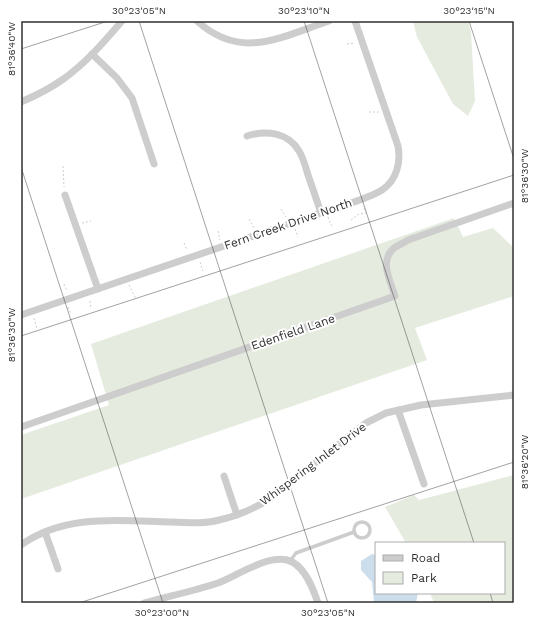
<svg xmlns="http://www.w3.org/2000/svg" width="535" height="624" viewBox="0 0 535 624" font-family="'Work Sans',sans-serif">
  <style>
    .green { fill: #e5ecdf }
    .water { fill: #ccddec }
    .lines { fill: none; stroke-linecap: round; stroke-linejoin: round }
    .path { stroke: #cdcdcd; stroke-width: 1; stroke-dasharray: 2 2; stroke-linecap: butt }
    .service { stroke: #cdcdcd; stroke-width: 3.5 }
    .minor { stroke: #cdcdcd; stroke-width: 7 }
    .ticks { fill: none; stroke: #303030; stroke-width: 1; stroke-opacity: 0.45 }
    .labels { text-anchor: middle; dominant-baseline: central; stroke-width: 4; stroke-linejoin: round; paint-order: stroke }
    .street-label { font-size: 12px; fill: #303030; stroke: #fff }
    .neatline { fill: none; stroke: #303030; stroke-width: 1.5 }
    .ticks-label { font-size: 10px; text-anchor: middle; fill: #303030 }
  </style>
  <rect width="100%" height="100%" fill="#fff"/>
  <g class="green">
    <polygon points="413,21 468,21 471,32 475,101 468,116 453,104 417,37"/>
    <polygon points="454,218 463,237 493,228 514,248 514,296 415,328 427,360 21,499 21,435 109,405 91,344"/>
    <polygon points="514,475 514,603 434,603 430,593 504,593 504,543 406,543 385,507 414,495 419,500"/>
  </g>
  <polygon class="water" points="372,554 376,555 376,593 418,593 416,603 374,603 372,582 361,570 361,561"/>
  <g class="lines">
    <g class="path">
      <polyline points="347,44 355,43"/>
      <polyline points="369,112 379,112"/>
      <polyline points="63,166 64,187"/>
      <polyline points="281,209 286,217"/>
      <polyline points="328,217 331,225 334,226"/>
      <polyline points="249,219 254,228"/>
      <polyline points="351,220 359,214 366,213 363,206"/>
      <polyline points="82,223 91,221"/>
      <polyline points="295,229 298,237"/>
      <polyline points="218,231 220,240"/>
      <polyline points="184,243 187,250"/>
      <polyline points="200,262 203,271"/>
      <polyline points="64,284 67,291"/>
      <polyline points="129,285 136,299"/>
      <polyline points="90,301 91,309"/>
      <polyline points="68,307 71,314"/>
      <polyline points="34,318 37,329"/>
    </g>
    <g class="service">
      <circle cx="362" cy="530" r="8"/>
      <polyline points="290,561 296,553 354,532"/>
    </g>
    <g class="minor">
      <path d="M197 21C241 61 281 37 329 21"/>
      <polyline points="92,54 117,78 132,98 154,164"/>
      <path d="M21 102C35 96 49 89 62 80 85 64 104 42 122 21"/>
      <path d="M247 136C266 130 288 132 299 151 304 159 306 169 309 178 313 189 317 201 321 213"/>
      <polyline points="65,195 98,289"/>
      <path d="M21 315 321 213C338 207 368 199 382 190 397 180 401 162 398 146L355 21"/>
      <polyline points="398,410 424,484"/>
      <path d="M21 427 395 296C390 280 379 261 394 248 398 245 404 243 408 240L514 203"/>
      <polyline points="224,476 237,515"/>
      <polyline points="45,532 58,569"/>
      <path d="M21 545C66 513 120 521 172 522 186 523 201 524 215 521 235 517 254 509 271 498L366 423 386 413 421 405 514 395"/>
      <path d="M144 603C169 596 194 591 218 583 237 576 266 555 287 560 304 564 313 588 318 603"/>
    </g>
  </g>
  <path class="ticks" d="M139 21 328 603M304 21 474 543M469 21 514 159M21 49 108 21M21 167 163 603M21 336 514 175M490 593 493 603M79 603 514 462"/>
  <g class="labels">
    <g class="street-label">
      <text transform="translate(288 224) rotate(-19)">Fern Creek Drive North</text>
      <text transform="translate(293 332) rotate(-19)">Edenfield Lane</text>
      <text transform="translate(313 464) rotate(-37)">Whispering Inlet Drive</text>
    </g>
  </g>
  <rect width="535" height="624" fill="none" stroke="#ffffff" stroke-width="44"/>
  <rect x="375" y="542" width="130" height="52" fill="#ffffff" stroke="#acacac"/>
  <rect x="383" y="555" width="20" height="6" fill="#cdcdcd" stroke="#acacac"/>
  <text x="411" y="562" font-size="12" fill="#303030">Road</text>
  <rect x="383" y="572" width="20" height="12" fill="#e5ecdf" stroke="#acacac"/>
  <text x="411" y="582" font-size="12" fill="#303030">Park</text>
  <rect x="22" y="22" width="491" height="580" class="neatline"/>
  <g class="ticks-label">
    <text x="139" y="14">30°23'05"N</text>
    <text x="304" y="14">30°23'10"N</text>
    <text x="469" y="14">30°23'15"N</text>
    <text transform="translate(11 49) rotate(-90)" y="4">81°36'40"W</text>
    <text transform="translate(524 176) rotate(-90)" y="4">81°36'30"W</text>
    <text transform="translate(11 335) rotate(-90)" y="4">81°36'30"W</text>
    <text transform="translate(524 462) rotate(-90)" y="4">81°36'20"W</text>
    <text x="162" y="616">30°23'00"N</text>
    <text x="328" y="616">30°23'05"N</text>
  </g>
</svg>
